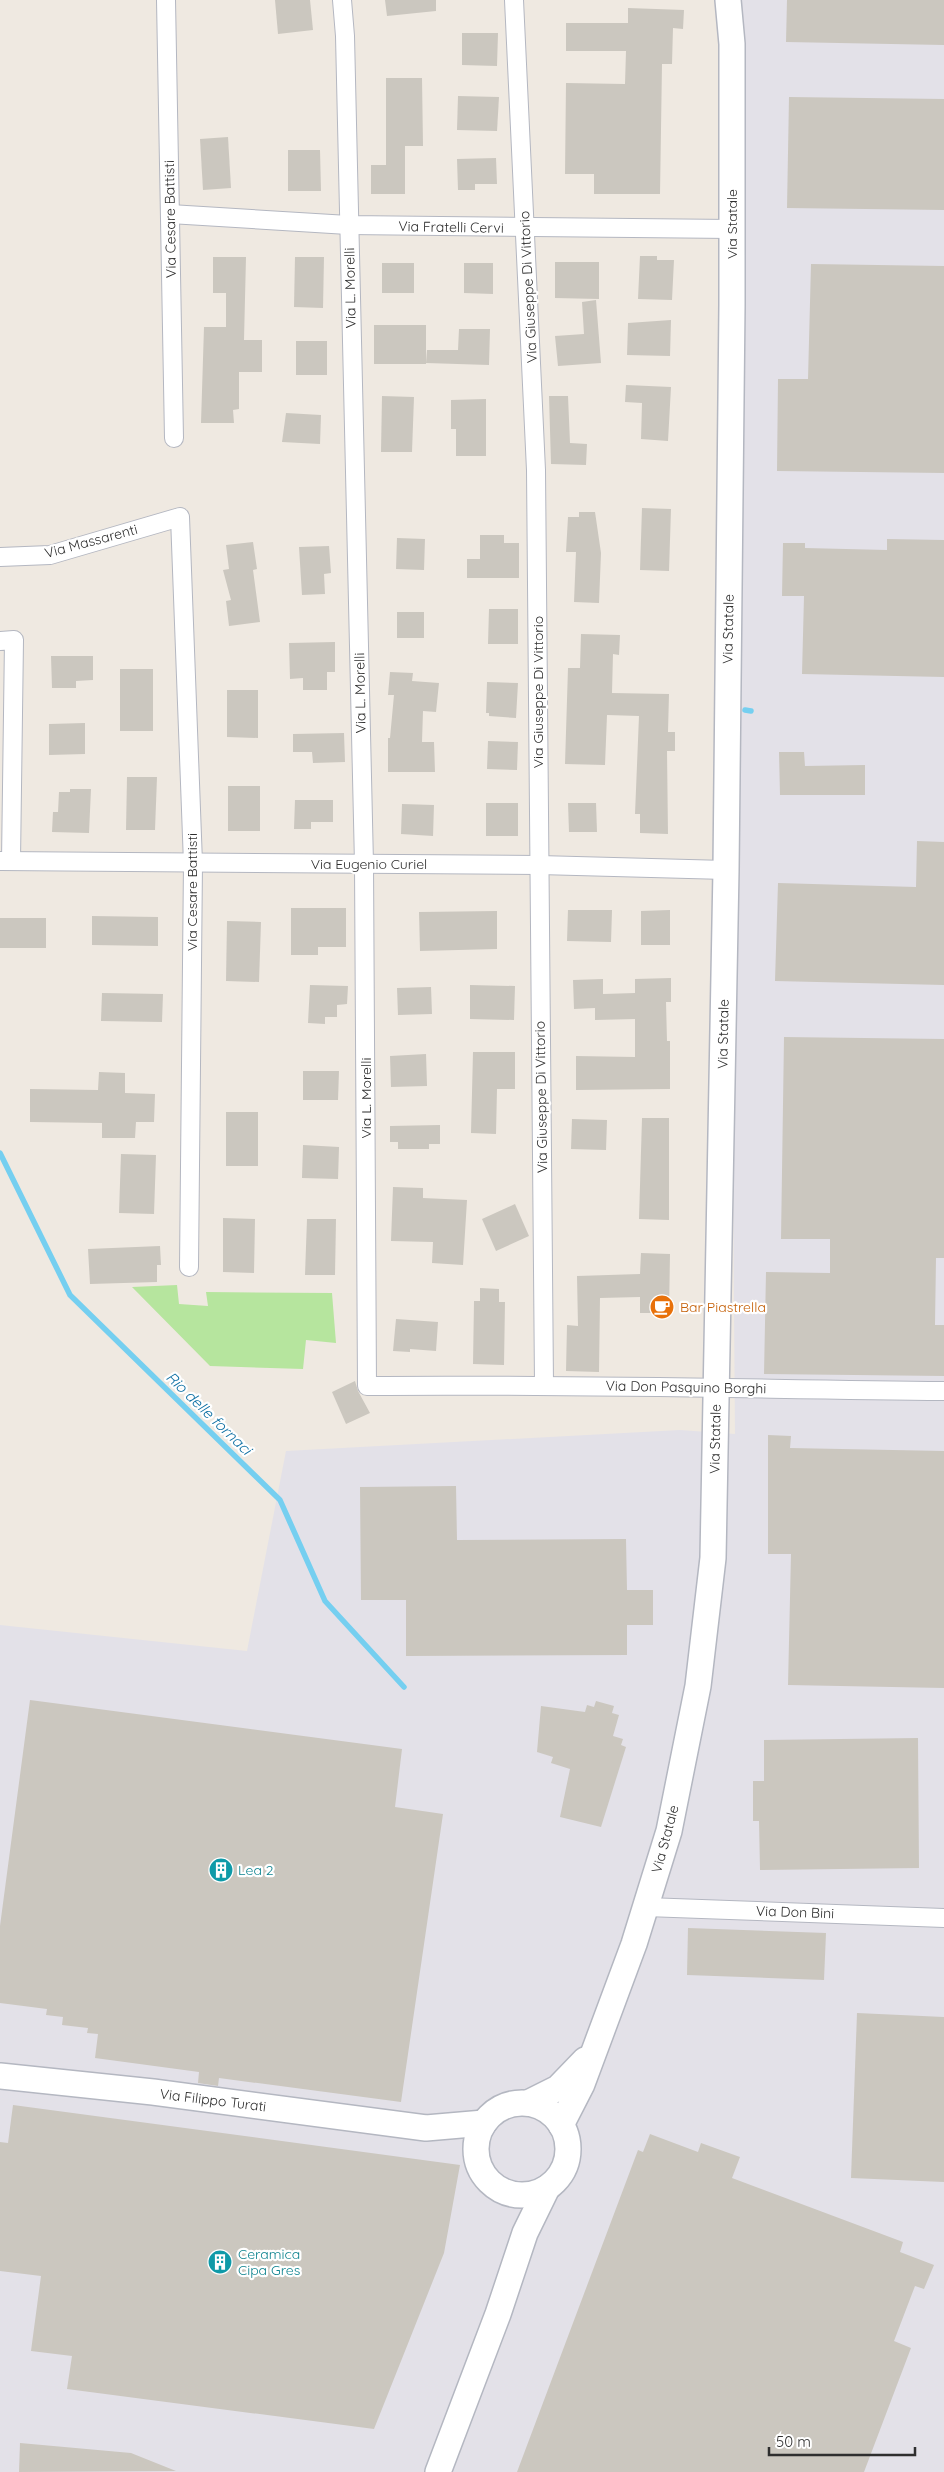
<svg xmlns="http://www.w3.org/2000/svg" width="944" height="2472" viewBox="0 0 944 2472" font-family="Quicksand,sans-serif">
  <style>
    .industrial { fill: #e3e1e8 }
    .green { fill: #b6e59e }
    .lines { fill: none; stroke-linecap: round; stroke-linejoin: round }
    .stream { stroke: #75cff0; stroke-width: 5.5 }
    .building { fill: #cbc7bf }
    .minor-casing { stroke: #b4b7c1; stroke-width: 20 }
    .secondary-casing { stroke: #b4b7c1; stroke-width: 28 }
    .minor { stroke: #fff; stroke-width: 18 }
    .secondary { stroke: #fff; stroke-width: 25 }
    .labels { text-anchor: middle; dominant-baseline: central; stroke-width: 4.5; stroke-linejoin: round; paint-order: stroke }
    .street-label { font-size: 14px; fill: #2e2e2e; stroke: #fff }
    .food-label { font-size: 14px; fill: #c56008; stroke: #fff; text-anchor: start }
    .culture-label { font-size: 14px; fill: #0d838f; stroke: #fff; text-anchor: start }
    .water-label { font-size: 15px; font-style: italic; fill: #0d6fa3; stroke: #fff }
  </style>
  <rect width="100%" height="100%" fill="#efe9e1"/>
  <polygon class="industrial" points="724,0 944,0 944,2472 0,2472 0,1625 247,1651 286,1451 680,1430 735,1434"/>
  <polygon class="green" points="177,1285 179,1304 208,1306 206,1292 332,1293 336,1343 306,1340 303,1369 210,1366 132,1287"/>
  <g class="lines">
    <g class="stream">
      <polyline points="745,710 751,711"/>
      <polyline points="0,1153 70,1295 280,1500 325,1601 404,1687"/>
    </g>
  </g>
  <g class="building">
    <polygon points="275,0 310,0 313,30 278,34"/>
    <polygon points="385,0 436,0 436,11 387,16"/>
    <polygon points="787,0 944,0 944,45 786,42"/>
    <polygon points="628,8 684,10 683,29 673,28 672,64 662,64 660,194 594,194 594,174 565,174 566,83 625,84 626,51 566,51 566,23 628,23"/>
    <polygon points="462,33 498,33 497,66 462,65"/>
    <polygon points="386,78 422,78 423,146 405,146 405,194 371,194 371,165 386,165"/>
    <polygon points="458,96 499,97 497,131 457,130"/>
    <polygon points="789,97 944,99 944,210 787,208"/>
    <polygon points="228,137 231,188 203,190 200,139"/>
    <polygon points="288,150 320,150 321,191 288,191"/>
    <polygon points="496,158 497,184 475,184 475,190 458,190 457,159"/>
    <polygon points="640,256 657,256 657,260 674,260 672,300 638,299"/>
    <polygon points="213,257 246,257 244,340 262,340 262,372 239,372 239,409 233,410 234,423 201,423 204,327 226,327 226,293 213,293"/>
    <polygon points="295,257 324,257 323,308 294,307"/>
    <polygon points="555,262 599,262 599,299 555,298"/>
    <rect x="382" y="263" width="32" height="30"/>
    <polygon points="464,263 493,263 493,294 464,293"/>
    <polygon points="811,264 944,266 944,473 777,471 778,379 808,379"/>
    <polygon points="596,300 601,363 558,366 555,336 584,334 582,302"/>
    <polygon points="671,320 670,356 627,355 628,323"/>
    <rect x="374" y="325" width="52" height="39"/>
    <polygon points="459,329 490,329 489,365 426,363 427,350 458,350"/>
    <rect x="296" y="341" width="31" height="34"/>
    <polygon points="626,385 671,387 668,441 641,439 642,403 625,402"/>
    <polygon points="382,396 414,397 412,452 381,452"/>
    <polygon points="549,396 568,396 570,443 587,444 586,465 551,464"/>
    <polygon points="486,399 486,456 456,456 456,429 451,429 451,400"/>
    <polygon points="286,413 321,415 320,444 282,442"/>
    <polygon points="642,508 671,509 669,571 640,570"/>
    <polygon points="579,512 595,512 601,553 599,603 574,602 576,552 566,552 568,517 579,517"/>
    <polygon points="480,535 504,535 504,543 519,543 519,578 467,578 467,559 480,559"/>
    <polygon points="397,538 425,539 424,570 396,569"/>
    <polygon points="887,539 944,540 944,677 802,674 804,596 782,596 783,543 805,543 805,548 887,550"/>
    <polygon points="253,542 257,569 253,570 260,622 229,626 226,601 231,600 223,570 229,569 226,545"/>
    <polygon points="329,546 331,573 324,574 325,594 302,595 299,547"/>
    <polygon points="489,609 518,609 518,644 488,644"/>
    <rect x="397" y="612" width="27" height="26"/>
    <polygon points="581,634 620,635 619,655 613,654 612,693 669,694 668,732 675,732 675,751 667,751 668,834 640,833 640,814 635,814 639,716 607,715 605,765 565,764 568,668 580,668"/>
    <polygon points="335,642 335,672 327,672 327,690 303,690 303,678 290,679 289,643"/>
    <polygon points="51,656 93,656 93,680 76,681 76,688 52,688"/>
    <rect x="120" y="669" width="33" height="62"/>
    <polygon points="390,672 413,673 412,681 439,683 436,712 423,711 422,742 434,742 435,772 388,772 388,738 390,738 394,695 388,695"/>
    <polygon points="487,682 518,683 516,718 489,716 489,713 486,713"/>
    <polygon points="227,690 258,690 258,738 227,737"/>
    <polygon points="85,723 85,754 49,755 49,724"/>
    <polygon points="344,733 345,762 313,763 312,752 293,752 293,734"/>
    <polygon points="488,741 518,742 517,770 487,769"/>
    <polygon points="779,752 804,752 805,766 865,765 865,795 780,795"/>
    <polygon points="127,777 157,777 155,830 126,830"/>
    <rect x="228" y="786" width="32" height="45"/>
    <polygon points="70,789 91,789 89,833 52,832 53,812 58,812 59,792 70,792"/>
    <polygon points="295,800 333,800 333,822 311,822 311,829 294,829"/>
    <rect x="486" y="803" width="32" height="33"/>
    <polygon points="568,803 596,803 597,832 569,832"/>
    <polygon points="402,804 434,805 433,836 401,834"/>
    <polygon points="917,841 944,842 944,985 775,981 778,883 916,887"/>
    <polygon points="291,908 346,908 346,947 318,947 318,955 291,955"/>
    <polygon points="568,910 612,910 611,942 567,941"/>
    <polygon points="670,910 670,945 641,945 641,911"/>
    <polygon points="497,911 497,949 420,951 419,912"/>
    <polygon points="92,916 158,917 158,946 92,945"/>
    <rect x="0" y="918" width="46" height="30"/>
    <polygon points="227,921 261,922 259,982 226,981"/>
    <polygon points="671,978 671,1002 666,1002 667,1041 670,1041 670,1089 576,1090 576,1056 635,1057 635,1019 595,1020 595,1008 574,1009 573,980 603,979 603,994 635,993 635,979"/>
    <polygon points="310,985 348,986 347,1004 337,1005 337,1017 325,1017 325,1024 308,1023"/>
    <polygon points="470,985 515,986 514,1020 470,1019"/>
    <polygon points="431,987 432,1014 398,1015 397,988"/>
    <polygon points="102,993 163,994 162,1022 101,1021"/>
    <polygon points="784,1037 944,1039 944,1258 936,1258 935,1325 944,1325 944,1376 764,1374 766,1272 830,1273 830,1239 781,1239"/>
    <polygon points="473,1052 515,1052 515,1089 497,1089 496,1134 471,1133"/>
    <polygon points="426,1054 427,1086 391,1087 390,1056"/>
    <polygon points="303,1071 339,1071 338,1100 303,1100"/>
    <polygon points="99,1072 125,1073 125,1093 155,1094 154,1122 136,1122 135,1138 102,1138 102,1123 30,1122 30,1089 98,1090"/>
    <rect x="226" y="1112" width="32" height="54"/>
    <polygon points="642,1118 669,1118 669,1220 639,1219"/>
    <polygon points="572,1119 607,1120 606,1150 571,1149"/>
    <polygon points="440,1125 440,1144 429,1144 429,1149 398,1149 398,1142 390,1142 390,1126"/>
    <polygon points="303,1145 339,1147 338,1179 302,1178"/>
    <polygon points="121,1154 156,1155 154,1214 119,1213"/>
    <polygon points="393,1187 423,1188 423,1198 467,1200 463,1265 432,1263 433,1242 391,1241"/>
    <polygon points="515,1204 529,1236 496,1251 482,1219"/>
    <polygon points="223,1218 255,1219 254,1273 223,1272"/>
    <polygon points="307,1219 336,1219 335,1275 305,1275"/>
    <polygon points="160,1246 161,1265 157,1265 157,1282 90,1284 88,1249"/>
    <polygon points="641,1253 670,1254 669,1313 640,1313 640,1297 600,1298 599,1372 566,1371 567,1325 578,1326 577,1276 640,1274"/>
    <polygon points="480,1288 499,1289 499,1302 505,1302 504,1365 473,1364 474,1301 480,1301"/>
    <polygon points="396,1319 438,1322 436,1351 410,1349 410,1352 393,1351"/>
    <polygon points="355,1381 358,1391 370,1413 346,1424 332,1392"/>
    <polygon points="768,1435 791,1436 790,1448 944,1451 944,1688 788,1685 791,1554 768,1554"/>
    <polygon points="456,1486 457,1540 626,1539 627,1590 653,1590 653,1625 627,1625 627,1655 406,1656 406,1600 361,1600 360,1487"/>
    <polygon points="30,1700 402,1749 395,1807 443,1814 401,2102 219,2078 218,2086 198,2083 199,2072 95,2058 98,2034 87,2033 88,2028 62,2025 63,2017 46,2015 47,2009 0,2003 0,1926"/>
    <polygon points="596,1701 614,1706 612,1713 619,1715 613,1736 623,1739 621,1745 626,1747 601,1827 560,1817 570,1769 551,1763 553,1757 537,1752 541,1706 585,1712 587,1705 594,1707"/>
    <polygon points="918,1738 919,1868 760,1870 759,1821 753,1821 753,1781 764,1781 764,1740"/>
    <polygon points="688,1928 826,1933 824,1980 687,1975"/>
    <polygon points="857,2013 944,2017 944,2182 851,2178"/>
    <polygon points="13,2105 460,2165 444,2253 374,2429 67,2389 72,2356 31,2351 41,2276 0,2271 0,2142 8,2143"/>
    <polygon points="650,2134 698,2152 701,2143 740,2157 732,2178 903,2242 900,2252 934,2265 924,2289 915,2286 894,2341 911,2348 864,2472 517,2472 638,2150 643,2152"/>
    <polygon points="20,2443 131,2453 176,2471 19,2472"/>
  </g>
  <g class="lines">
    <defs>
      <g id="minor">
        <polyline points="166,0 174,438"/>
        <path d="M342 0 345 36 364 864 367 1386C560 1384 752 1389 944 1391"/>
        <polyline points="514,0 536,470 544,1384"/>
        <polyline points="170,214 348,225 732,229"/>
        <polyline points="0,557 50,555 180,517 193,863 189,1267"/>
        <polyline points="0,641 14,640 11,861"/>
        <polyline points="0,861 539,865 726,870"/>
        <polyline points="646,1907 944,1918"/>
      </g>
      <g id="secondary">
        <polyline points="0,2076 153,2092 426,2128 484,2123"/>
        <polyline points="528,2103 558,2088 585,2060"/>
        <circle cx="522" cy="2149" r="46"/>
        <polyline points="561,2125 582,2084 634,1944 669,1831 698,1686 713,1558 726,870 732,305 732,44 728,0"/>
        <polyline points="438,2472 498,2314 525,2233 547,2188"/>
      </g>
    </defs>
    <use href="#minor" class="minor-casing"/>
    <use href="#secondary" class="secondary-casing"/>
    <use href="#minor" class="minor"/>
    <use href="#secondary" class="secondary"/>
  </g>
  <defs>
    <symbol id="cafe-disc" viewBox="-11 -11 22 22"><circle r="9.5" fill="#e8710a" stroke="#fff"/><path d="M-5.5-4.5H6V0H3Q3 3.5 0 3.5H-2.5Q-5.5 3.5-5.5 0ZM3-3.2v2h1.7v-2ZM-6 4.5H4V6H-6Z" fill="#fff"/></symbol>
    <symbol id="building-disc" viewBox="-11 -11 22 22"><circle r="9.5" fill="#0f9aa8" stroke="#fff"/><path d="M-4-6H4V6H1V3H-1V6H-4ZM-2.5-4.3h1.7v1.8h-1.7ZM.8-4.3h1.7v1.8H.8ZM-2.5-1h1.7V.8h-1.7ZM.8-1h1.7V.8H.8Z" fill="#fff"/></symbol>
  </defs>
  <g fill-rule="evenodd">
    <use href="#cafe-disc" x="648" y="1293" width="28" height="28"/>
    <use href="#building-disc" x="207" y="1856" width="28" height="28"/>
    <use href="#building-disc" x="206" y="2248" width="28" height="28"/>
  </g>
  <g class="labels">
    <g class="street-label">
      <text transform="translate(170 219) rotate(-91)">Via Cesare Battisti</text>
      <text transform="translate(732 224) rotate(-90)">Via Statale</text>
      <text transform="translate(451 227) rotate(1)">Via Fratelli Cervi</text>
      <text transform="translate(528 287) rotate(-93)">Via Giuseppe Di Vittorio</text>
      <text transform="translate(350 288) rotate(-91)">Via L. Morelli</text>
      <text transform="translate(91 541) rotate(-15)">Via Massarenti</text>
      <text transform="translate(728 629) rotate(-89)">Via Statale</text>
      <text transform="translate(538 692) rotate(-90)">Via Giuseppe Di Vittorio</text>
      <text transform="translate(360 693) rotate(-91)">Via L. Morelli</text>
      <text x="369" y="864">Via Eugenio Curiel</text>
      <text transform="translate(192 892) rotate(-90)">Via Cesare Battisti</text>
      <text transform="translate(723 1034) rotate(-89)">Via Statale</text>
      <text transform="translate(541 1097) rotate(-91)">Via Giuseppe Di Vittorio</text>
      <text transform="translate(366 1098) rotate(-90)">Via L. Morelli</text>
      <text transform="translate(686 1387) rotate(1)">Via Don Pasquino Borghi</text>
      <text transform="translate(715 1439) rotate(-89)">Via Statale</text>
      <text transform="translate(665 1839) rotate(-75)">Via Statale</text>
      <text transform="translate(795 1912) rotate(2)">Via Don Bini</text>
      <text transform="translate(213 2100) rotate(7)">Via Filippo Turati</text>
    </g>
    <g class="food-label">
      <text x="680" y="1307">Bar Piastrella</text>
    </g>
    <g class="culture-label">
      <text x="238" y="1870">Lea 2</text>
      <text x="238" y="2254">Ceramica<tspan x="238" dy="16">Cipa Gres</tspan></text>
    </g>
    <g class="water-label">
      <text transform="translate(209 1413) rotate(44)">Rio delle fornaci</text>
    </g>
  </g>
  <path d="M769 2447v8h146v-8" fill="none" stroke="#2e2e2e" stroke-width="2.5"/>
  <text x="776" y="2447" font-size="15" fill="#2e2e2e" stroke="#ffffff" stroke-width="4" paint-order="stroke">50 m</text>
</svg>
